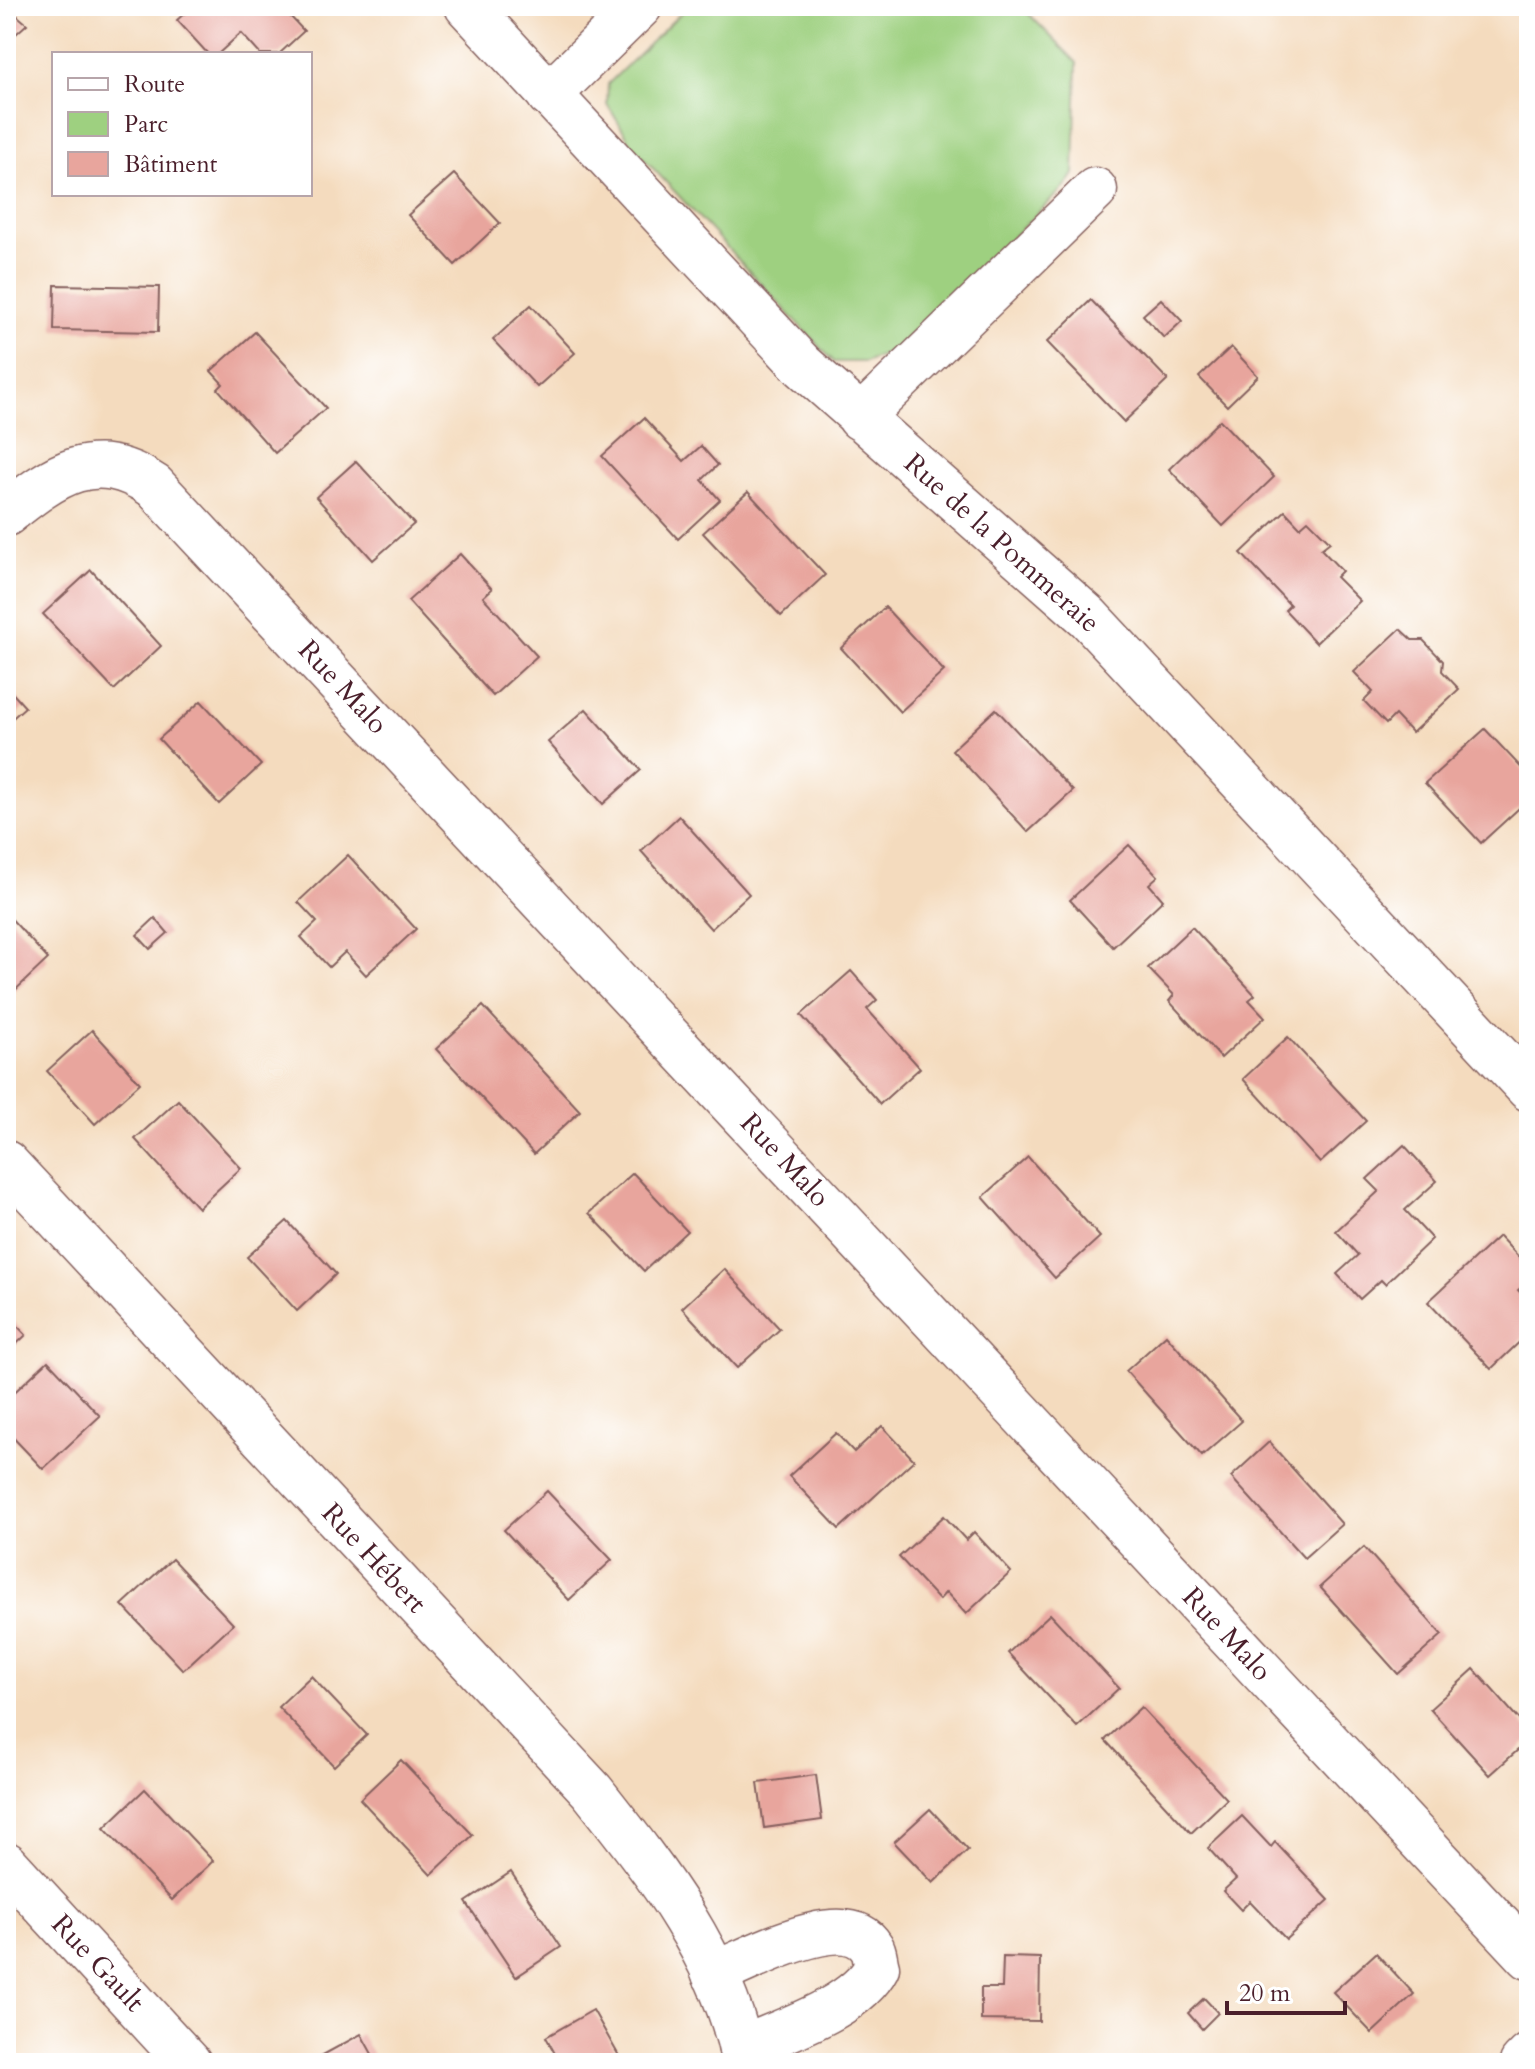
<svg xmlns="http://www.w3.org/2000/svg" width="1535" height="2069" viewBox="0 0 1535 2069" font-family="Cardo,serif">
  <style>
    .green { fill: #9ed080; stroke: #747856; stroke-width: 2 }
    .building { fill: #e8a59d }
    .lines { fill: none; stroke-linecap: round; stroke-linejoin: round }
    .minor-casing { stroke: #86615e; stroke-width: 47 }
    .minor { stroke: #fff; stroke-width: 44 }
    .labels { text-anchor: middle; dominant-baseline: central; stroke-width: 6; stroke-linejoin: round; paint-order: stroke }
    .street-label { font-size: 28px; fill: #4a1f2b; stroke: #fff }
  </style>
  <rect width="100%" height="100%" fill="#fff"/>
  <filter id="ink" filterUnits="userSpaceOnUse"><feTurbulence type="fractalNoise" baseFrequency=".0125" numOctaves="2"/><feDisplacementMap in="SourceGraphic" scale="16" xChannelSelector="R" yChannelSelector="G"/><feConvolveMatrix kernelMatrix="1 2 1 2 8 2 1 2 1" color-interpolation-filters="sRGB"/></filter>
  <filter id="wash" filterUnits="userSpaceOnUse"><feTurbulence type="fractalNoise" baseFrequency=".006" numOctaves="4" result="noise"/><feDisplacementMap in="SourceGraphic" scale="32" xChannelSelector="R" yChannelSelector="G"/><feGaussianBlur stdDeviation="1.8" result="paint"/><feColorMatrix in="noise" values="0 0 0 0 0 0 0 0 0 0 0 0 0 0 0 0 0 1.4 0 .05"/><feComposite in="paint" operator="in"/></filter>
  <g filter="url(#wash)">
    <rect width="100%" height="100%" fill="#f4dbbe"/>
    <polygon class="green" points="688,6 1021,6 1077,63 1074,174 1066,186 895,350 865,362 834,362 634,148 607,104 608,84"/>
    <g id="blocks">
      <g class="building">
        <polygon points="6,6 27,24 6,43"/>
        <polygon points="193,6 296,6 288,14 304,31 279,54 260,54 241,33 218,54 208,54 177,20"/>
        <polygon points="454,174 500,223 455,265 408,215"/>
        <polygon points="55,285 159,287 158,332 54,330"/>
        <polygon points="1161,299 1182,321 1164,338 1143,315"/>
        <polygon points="1091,300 1168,380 1124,422 1047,342"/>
        <polygon points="531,305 575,353 537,387 493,340"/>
        <polygon points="255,332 326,408 275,453 218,389 223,384 211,371"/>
        <polygon points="1231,347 1258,376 1227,406 1199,377"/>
        <polygon points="644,418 684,461 701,446 718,465 702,480 720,500 678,539 602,456"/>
        <polygon points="1220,420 1274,477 1223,526 1169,469"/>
        <polygon points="356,461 414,524 373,560 316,497"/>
        <polygon points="748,492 825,575 781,616 703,533"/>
        <polygon points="1285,511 1300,527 1308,520 1330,542 1321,549 1342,571 1336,577 1360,601 1316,643 1285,610 1290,605 1241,553"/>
        <polygon points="460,554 492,589 483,597 537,656 493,696 408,601"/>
        <polygon points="91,570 161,646 114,690 43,614"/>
        <polygon points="885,607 944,671 900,712 841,648"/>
        <polygon points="1400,629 1412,640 1423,640 1443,661 1442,671 1459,689 1412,733 1395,715 1386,724 1364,701 1373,692 1354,672"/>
        <polygon points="6,686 25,707 6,724"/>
        <polygon points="201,701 261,765 219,804 159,739"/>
        <polygon points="586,709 641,770 603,804 548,742"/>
        <polygon points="996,709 1073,791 1028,832 952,750"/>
        <polygon points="1485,729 1529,776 1529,799 1481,843 1425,783"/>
        <polygon points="679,816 749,894 711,929 641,851"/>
        <polygon points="1129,845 1158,876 1149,884 1163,900 1113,947 1070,900"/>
        <polygon points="348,855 416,929 366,975 345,952 329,967 301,937 317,922 298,902"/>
        <polygon points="6,913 48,959 6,999"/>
        <polygon points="155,918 168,933 150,949 137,935"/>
        <polygon points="1192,927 1255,995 1249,1000 1265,1017 1221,1058 1169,1001 1174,995 1148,968"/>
        <polygon points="851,971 877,1000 867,1009 920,1068 880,1104 801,1015"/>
        <polygon points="483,1006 580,1111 534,1154 436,1049"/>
        <polygon points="92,1030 140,1083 95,1124 47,1071"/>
        <polygon points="1288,1037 1366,1121 1320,1163 1243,1079"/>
        <polygon points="178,1100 241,1168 198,1208 135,1139"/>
        <polygon points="1404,1145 1437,1181 1405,1210 1432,1239 1385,1284 1381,1280 1360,1299 1337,1274 1358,1255 1336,1231 1379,1191 1367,1179"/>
        <polygon points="1028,1157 1100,1237 1055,1278 983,1197"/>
        <polygon points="633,1173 687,1231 644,1271 589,1213"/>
        <polygon points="287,1221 336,1274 297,1311 247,1257"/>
        <polygon points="1499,1236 1529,1268 1529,1281 1518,1290 1529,1302 1529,1333 1491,1369 1428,1302"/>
        <polygon points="724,1269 780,1329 737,1368 682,1308"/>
        <polygon points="6,1314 26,1335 6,1354"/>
        <polygon points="1166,1335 1242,1421 1202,1456 1126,1371"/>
        <polygon points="48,1361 100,1416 43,1469 6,1430 6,1400"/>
        <polygon points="882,1426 914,1460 839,1529 789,1476 836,1433 854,1452"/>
        <polygon points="1269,1442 1342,1524 1304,1558 1231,1477"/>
        <polygon points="547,1491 612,1560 569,1600 504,1530"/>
        <polygon points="944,1516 966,1540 974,1532 1011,1572 966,1614 946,1592 939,1600 899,1557"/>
        <polygon points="1364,1547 1442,1635 1398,1674 1320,1587"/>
        <polygon points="172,1559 233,1624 183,1670 122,1605"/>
        <polygon points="1050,1614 1119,1688 1077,1727 1008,1653"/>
        <polygon points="1474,1669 1529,1731 1529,1740 1490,1775 1430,1709"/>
        <polygon points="311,1676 367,1735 334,1766 278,1707"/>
        <polygon points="1141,1707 1227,1799 1191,1833 1105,1740"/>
        <polygon points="401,1760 473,1835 431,1875 360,1799"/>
        <polygon points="816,1775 822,1820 764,1828 758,1783"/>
        <polygon points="145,1789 213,1861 172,1900 104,1828"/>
        <polygon points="930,1809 968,1850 933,1883 894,1842"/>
        <polygon points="1242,1816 1271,1847 1275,1842 1329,1900 1286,1939 1250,1901 1241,1910 1223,1891 1236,1879 1208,1848"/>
        <polygon points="511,1872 561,1947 516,1977 466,1902"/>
        <polygon points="1376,1953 1414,1994 1372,2033 1333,1992"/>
        <polygon points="1003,1957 1040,1958 1039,2021 981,2020 981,1988 1002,1988"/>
        <polygon points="1204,1998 1218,2013 1202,2029 1188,2013"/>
        <polygon points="593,2010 623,2063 560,2063 546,2037"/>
        <polygon points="361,2034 377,2063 325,2063 321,2056"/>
      </g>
    </g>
  </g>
  <g filter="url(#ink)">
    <use href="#blocks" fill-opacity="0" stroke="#86615e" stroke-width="2"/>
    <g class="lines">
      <defs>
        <g id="minor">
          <polyline points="467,6 802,365 1088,617 1529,1089"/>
          <polyline points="549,95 640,6"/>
          <polyline points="860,418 1095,190"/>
          <path d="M6 514C55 475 94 445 154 486L1529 1957"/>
          <path d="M6 1163 592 1791C657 1873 724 1958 744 2063"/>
          <polyline points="6,1864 189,2063"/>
          <path d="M714 1974C749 1960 846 1905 872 1948 875 1953 875 1961 877 1967 856 2008 783 2030 741 2049"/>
          <polyline points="1522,2063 1529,2056"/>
        </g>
      </defs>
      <use href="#minor" class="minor-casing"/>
      <use href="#minor" class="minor"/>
    </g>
  </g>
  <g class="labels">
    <g class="street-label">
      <text transform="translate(1002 543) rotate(42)">Rue de la Pommeraie</text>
      <text transform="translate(343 687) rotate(47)">Rue Malo</text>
      <text transform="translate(785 1160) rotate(47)">Rue Malo</text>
      <text transform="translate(374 1558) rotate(47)">Rue Hébert</text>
      <text transform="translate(1227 1634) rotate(47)">Rue Malo</text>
      <text transform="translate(98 1963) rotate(47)">Rue Gault</text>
    </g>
  </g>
  <rect width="1535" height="2069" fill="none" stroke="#fff" stroke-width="32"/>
  <rect x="52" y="52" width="260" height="144" fill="#ffffff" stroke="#b7a5aa" stroke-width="2"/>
  <rect x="68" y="78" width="40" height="12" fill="#ffffff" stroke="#b7a5aa" stroke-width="2"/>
  <text x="124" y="92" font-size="24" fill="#4a1f2b">Route</text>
  <rect x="68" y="112" width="40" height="24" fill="#9ed080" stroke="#b7a5aa" stroke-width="2"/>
  <text x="124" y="132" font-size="24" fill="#4a1f2b">Parc</text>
  <rect x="68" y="152" width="40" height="24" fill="#e8a59d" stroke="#b7a5aa" stroke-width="2"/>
  <text x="124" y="172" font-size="24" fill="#4a1f2b">Bâtiment</text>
  <path d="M1227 2001v12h118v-12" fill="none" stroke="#4a1f2b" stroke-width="4"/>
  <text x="1239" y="2001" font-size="24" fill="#4a1f2b" stroke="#ffffff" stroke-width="6" paint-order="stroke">20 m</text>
</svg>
